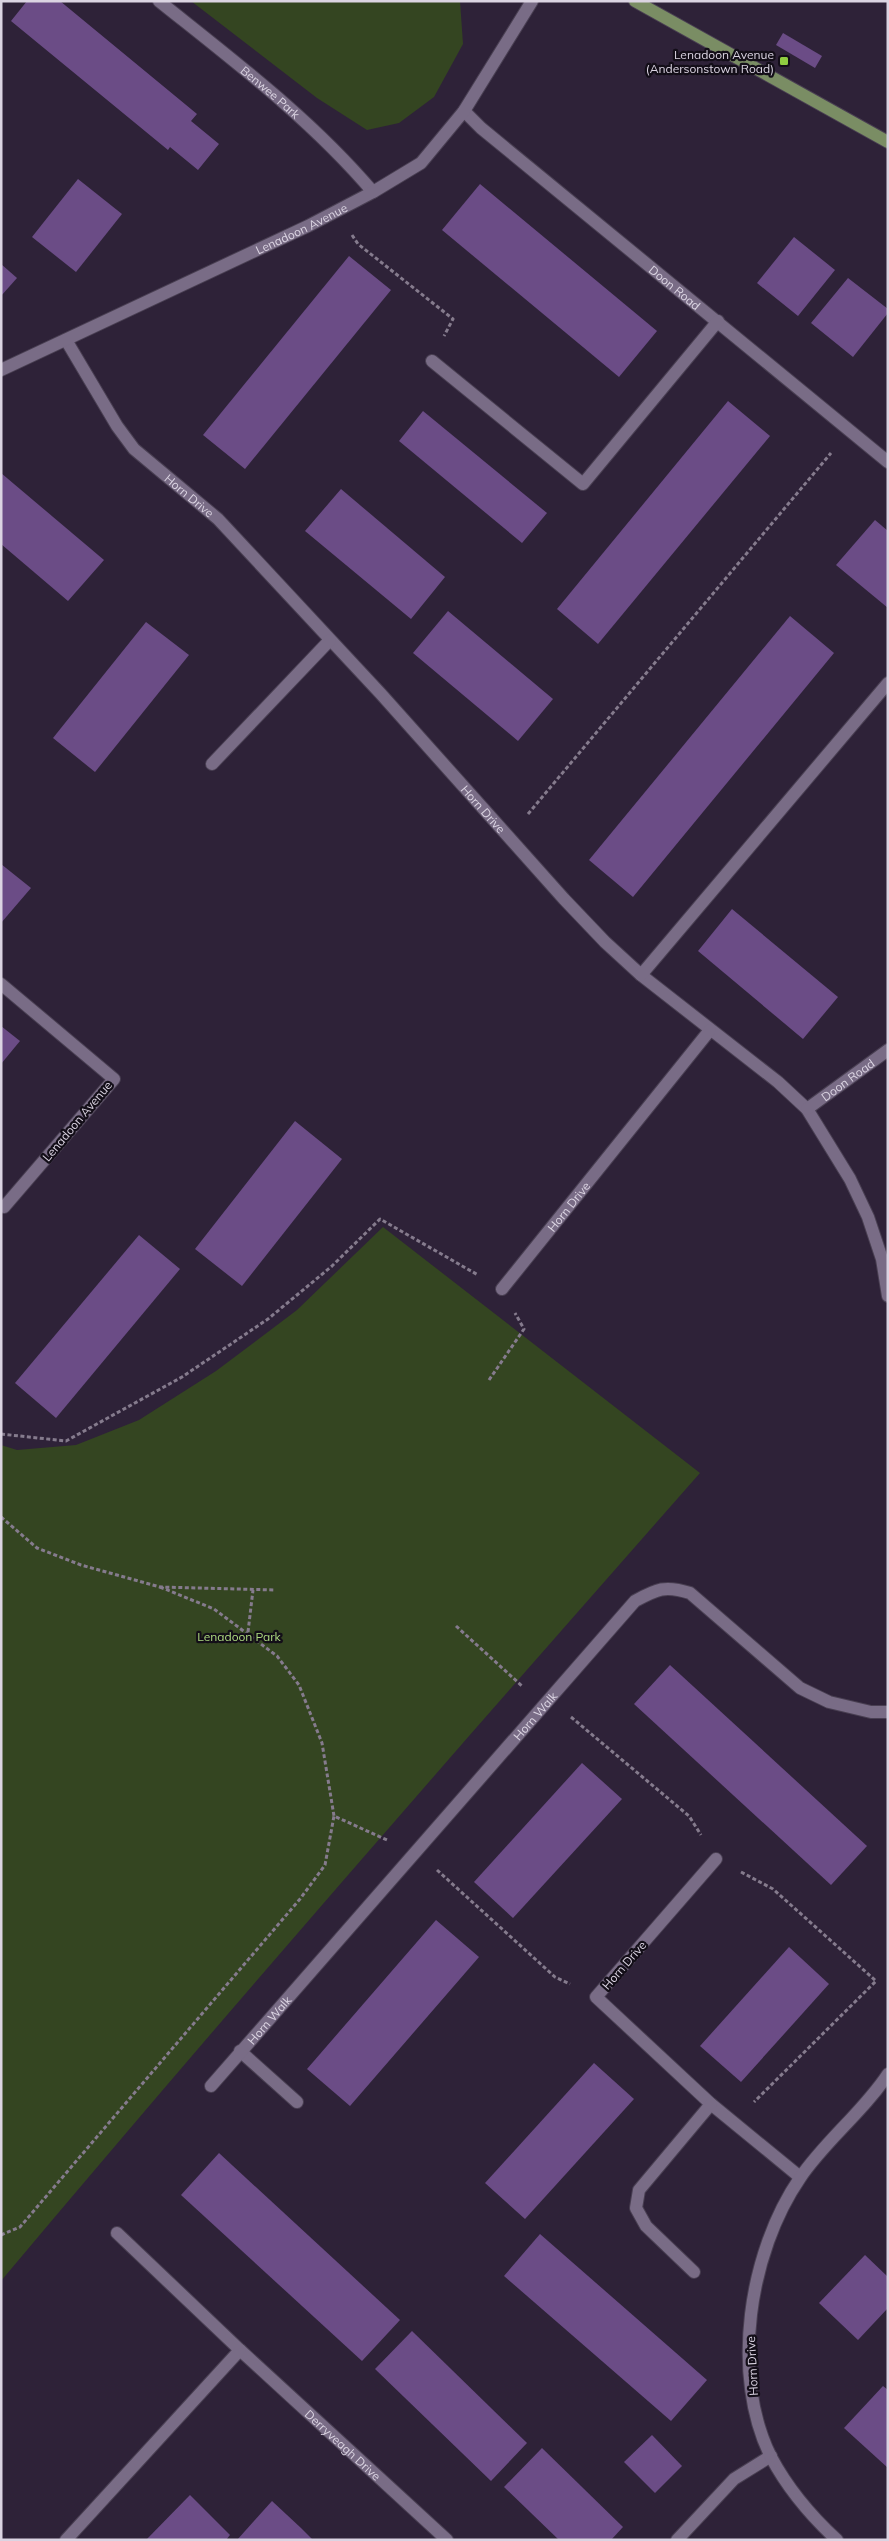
<svg xmlns="http://www.w3.org/2000/svg" width="889" height="2541" viewBox="0 0 889 2541" font-family="Mulish,sans-serif">
  <style>
    .green { fill: #344521 }
    .building { fill: #6b4c86 }
    .lines { fill: none; stroke-linecap: round; stroke-linejoin: round }
    .minor-casing { stroke: #493f52; stroke-width: 14 }
    .major-casing { stroke: #493f52; stroke-width: 14 }
    .path { stroke: #857b8d; stroke-width: 3; stroke-dasharray: 4 2.5; stroke-linecap: butt }
    .minor { stroke: #796c86; stroke-width: 12 }
    .major { stroke: #7a8d64; stroke-width: 12 }
    .poi-dot { fill: #90cd41; stroke: #130e18; stroke-width: 2 }
    .labels { text-anchor: middle; dominant-baseline: central; stroke-width: 4.5; stroke-linejoin: round; paint-order: stroke }
    .poi-label { font-size: 12px; fill: #dbd4e2; stroke: #130e18; text-anchor: end }
    .street-label { font-size: 12px; fill: #dbd4e2; stroke: #130e18 }
    .park-label { font-size: 12px; fill: #aedb80; stroke: #130e18 }
  </style>
  <rect width="100%" height="100%" fill="#2e2238"/>
  <g class="green">
    <polygon points="191,1 460,1 463,44 434,97 399,123 367,130 317,98"/>
    <path d="M383 1227 700 1473C465 1740 230 2008 1 2281V1445L17 1450 76 1445 139 1420 216 1371 297 1310Z"/>
  </g>
  <g class="building">
    <polygon points="27,1 60,1 197,114 191,121 219,144 198,170 170,147 168,150 11,21"/>
    <polygon points="783,33 822,56 815,68 776,45"/>
    <polygon points="78,179 122,214 76,272 32,237"/>
    <polygon points="480,184 657,331 619,377 442,230"/>
    <polygon points="794,237 835,270 798,316 757,283"/>
    <polygon points="349,256 391,290 245,469 203,435"/>
    <polygon points="1,264 17,278 1,296"/>
    <polygon points="848,278 888,309 888,313 853,357 811,323"/>
    <polygon points="728,401 770,436 598,644 557,609"/>
    <polygon points="423,411 547,513 522,543 399,441"/>
    <polygon points="1,473 104,560 68,601 1,544"/>
    <polygon points="341,489 445,577 411,619 305,531"/>
    <polygon points="875,520 888,531 888,608 836,565"/>
    <polygon points="448,611 553,699 518,741 413,653"/>
    <polygon points="790,616 834,653 633,897 589,860"/>
    <polygon points="146,622 189,655 95,772 53,738"/>
    <polygon points="1,864 31,888 1,923"/>
    <polygon points="732,909 838,997 803,1039 698,951"/>
    <polygon points="1,1026 20,1041 1,1064"/>
    <polygon points="295,1121 342,1159 242,1286 195,1249"/>
    <polygon points="139,1235 180,1269 56,1418 15,1383"/>
    <polygon points="670,1665 867,1846 831,1885 634,1704"/>
    <polygon points="582,1763 622,1799 513,1918 474,1882"/>
    <polygon points="436,1920 479,1957 350,2106 307,2069"/>
    <polygon points="789,1947 829,1984 741,2082 700,2046"/>
    <polygon points="594,2063 634,2099 525,2219 485,2183"/>
    <polygon points="219,2153 400,2320 362,2361 181,2195"/>
    <polygon points="540,2234 707,2380 671,2421 504,2276"/>
    <polygon points="865,2255 888,2277 888,2308 858,2340 819,2303"/>
    <polygon points="412,2331 527,2443 491,2481 375,2369"/>
    <polygon points="883,2386 888,2390 888,2468 844,2428"/>
    <polygon points="652,2435 682,2466 655,2493 624,2462"/>
    <polygon points="542,2448 623,2527 611,2540 559,2540 504,2487"/>
    <polygon points="190,2495 230,2535 226,2540 146,2540"/>
    <polygon points="272,2501 301,2528 313,2540 237,2540"/>
  </g>
  <g class="lines">
    <defs>
      <g id="minor">
        <path id="s1" d="M159 1C234 61 311 119 373 192"/>
        <path id="s2" d="M464 111 481 128 888 462"/>
        <path id="s3" d="M66 340 117 426 134 449 218 519 381 694 564 899 605 942 641 975 778 1082 807 1109 850 1179 868 1217 882 1259 888 1296"/>
        <polyline points="432,361 583,484 718,321"/>
        <path id="s4" d="M1 370 308 226 373 192 421 163 464 111 532 1"/>
        <polyline points="212,764 330,640"/>
        <polyline points="641,975 888,683"/>
        <polyline points="1,984 114,1079 4,1207"/>
        <path id="s5" d="M807 1109 888 1050"/>
        <path id="s6" d="M502 1289 710 1030"/>
        <polyline points="716,1859 596,1997 711,2104 800,2177"/>
        <polyline points="240,2051 297,2102"/>
        <path id="s7" d="M211 2086 635 1601C657 1589 665 1585 690 1593L800 1688 829 1702 871 1712H888"/>
        <polyline points="694,2272 646,2226 636,2208 639,2190 711,2104"/>
        <path id="s8" d="M240 2350 447 2540"/>
        <polyline points="66,2540 240,2350 117,2233"/>
        <polyline points="677,2540 734,2479 771,2456"/>
        <path d="M837 2540C811 2516 788 2489 771 2457 730 2375 749 2252 800 2178 825 2141 863 2112 888 2074"/>
      </g>
      <polyline id="major" points="635,1 888,142"/>
    </defs>
    <use href="#minor" class="minor-casing"/>
    <use href="#major" class="major-casing"/>
    <g class="path">
      <polyline points="352,235 358,244 453,319 444,336"/>
      <polyline points="528,814 831,453"/>
      <polyline points="489,1380 524,1329 515,1313"/>
      <polyline points="1,1434 66,1441 182,1377 268,1319 332,1266 380,1219 478,1275"/>
      <polyline points="1,1517 37,1548 81,1565 160,1587 275,1590"/>
      <polyline points="160,1587 214,1609 277,1656 299,1685 322,1743 334,1816"/>
      <polyline points="456,1626 522,1686"/>
      <polyline points="248,1632 253,1590"/>
      <polyline points="571,1717 689,1816 701,1835"/>
      <polyline points="437,1870 555,1977 570,1984"/>
      <polyline points="741,1872 773,1889 876,1981 754,2102"/>
      <polyline points="1,2235 20,2227 300,1899 325,1865 334,1816 387,1840"/>
    </g>
    <use href="#minor" class="minor"/>
    <use href="#major" class="major"/>
  </g>
  <rect class="poi-dot" x="779" y="56" width="10" height="10" rx="2.5"/>
  <g class="labels">
    <g class="poi-label">
      <text x="774" y="54">Lenadoon Avenue<tspan x="774" dy="14">(Andersonstown Road)</tspan></text>
    </g>
    <g class="street-label">
      <text stroke="none"><textPath href="#s1" startOffset="144">Benwee Park</textPath></text>
      <text stroke="none"><textPath href="#s4" startOffset="332">Lenadoon Avenue</textPath></text>
      <text stroke="none"><textPath href="#s2" startOffset="275">Doon Road</textPath></text>
      <text stroke="none"><textPath href="#s3" startOffset="201">Horn Drive</textPath></text>
      <text stroke="none"><textPath href="#s3" startOffset="631">Horn Drive</textPath></text>
      <text stroke="none"><textPath href="#s5" startOffset="50">Doon Road</textPath></text>
      <text transform="translate(77 1121) rotate(-50)">Lenadoon Avenue</text>
      <text stroke="none"><textPath href="#s6" startOffset="106">Horn Drive</textPath></text>
      <text stroke="none"><textPath href="#s7" startOffset="492">Horn Walk</textPath></text>
      <text transform="translate(624 1965) rotate(-49)">Horn Drive</text>
      <text stroke="none"><textPath href="#s7" startOffset="88">Horn Walk</textPath></text>
      <text transform="translate(752 2366) rotate(-93)">Horn Drive</text>
      <text stroke="none"><textPath href="#s8" startOffset="140">Derryveagh Drive</textPath></text>
    </g>
    <g class="park-label">
      <text x="239" y="1636">Lenadoon Park</text>
    </g>
  </g>
  <rect width="889" height="2541" fill="none" stroke="#dbd4e2" stroke-width="5"/>
</svg>
